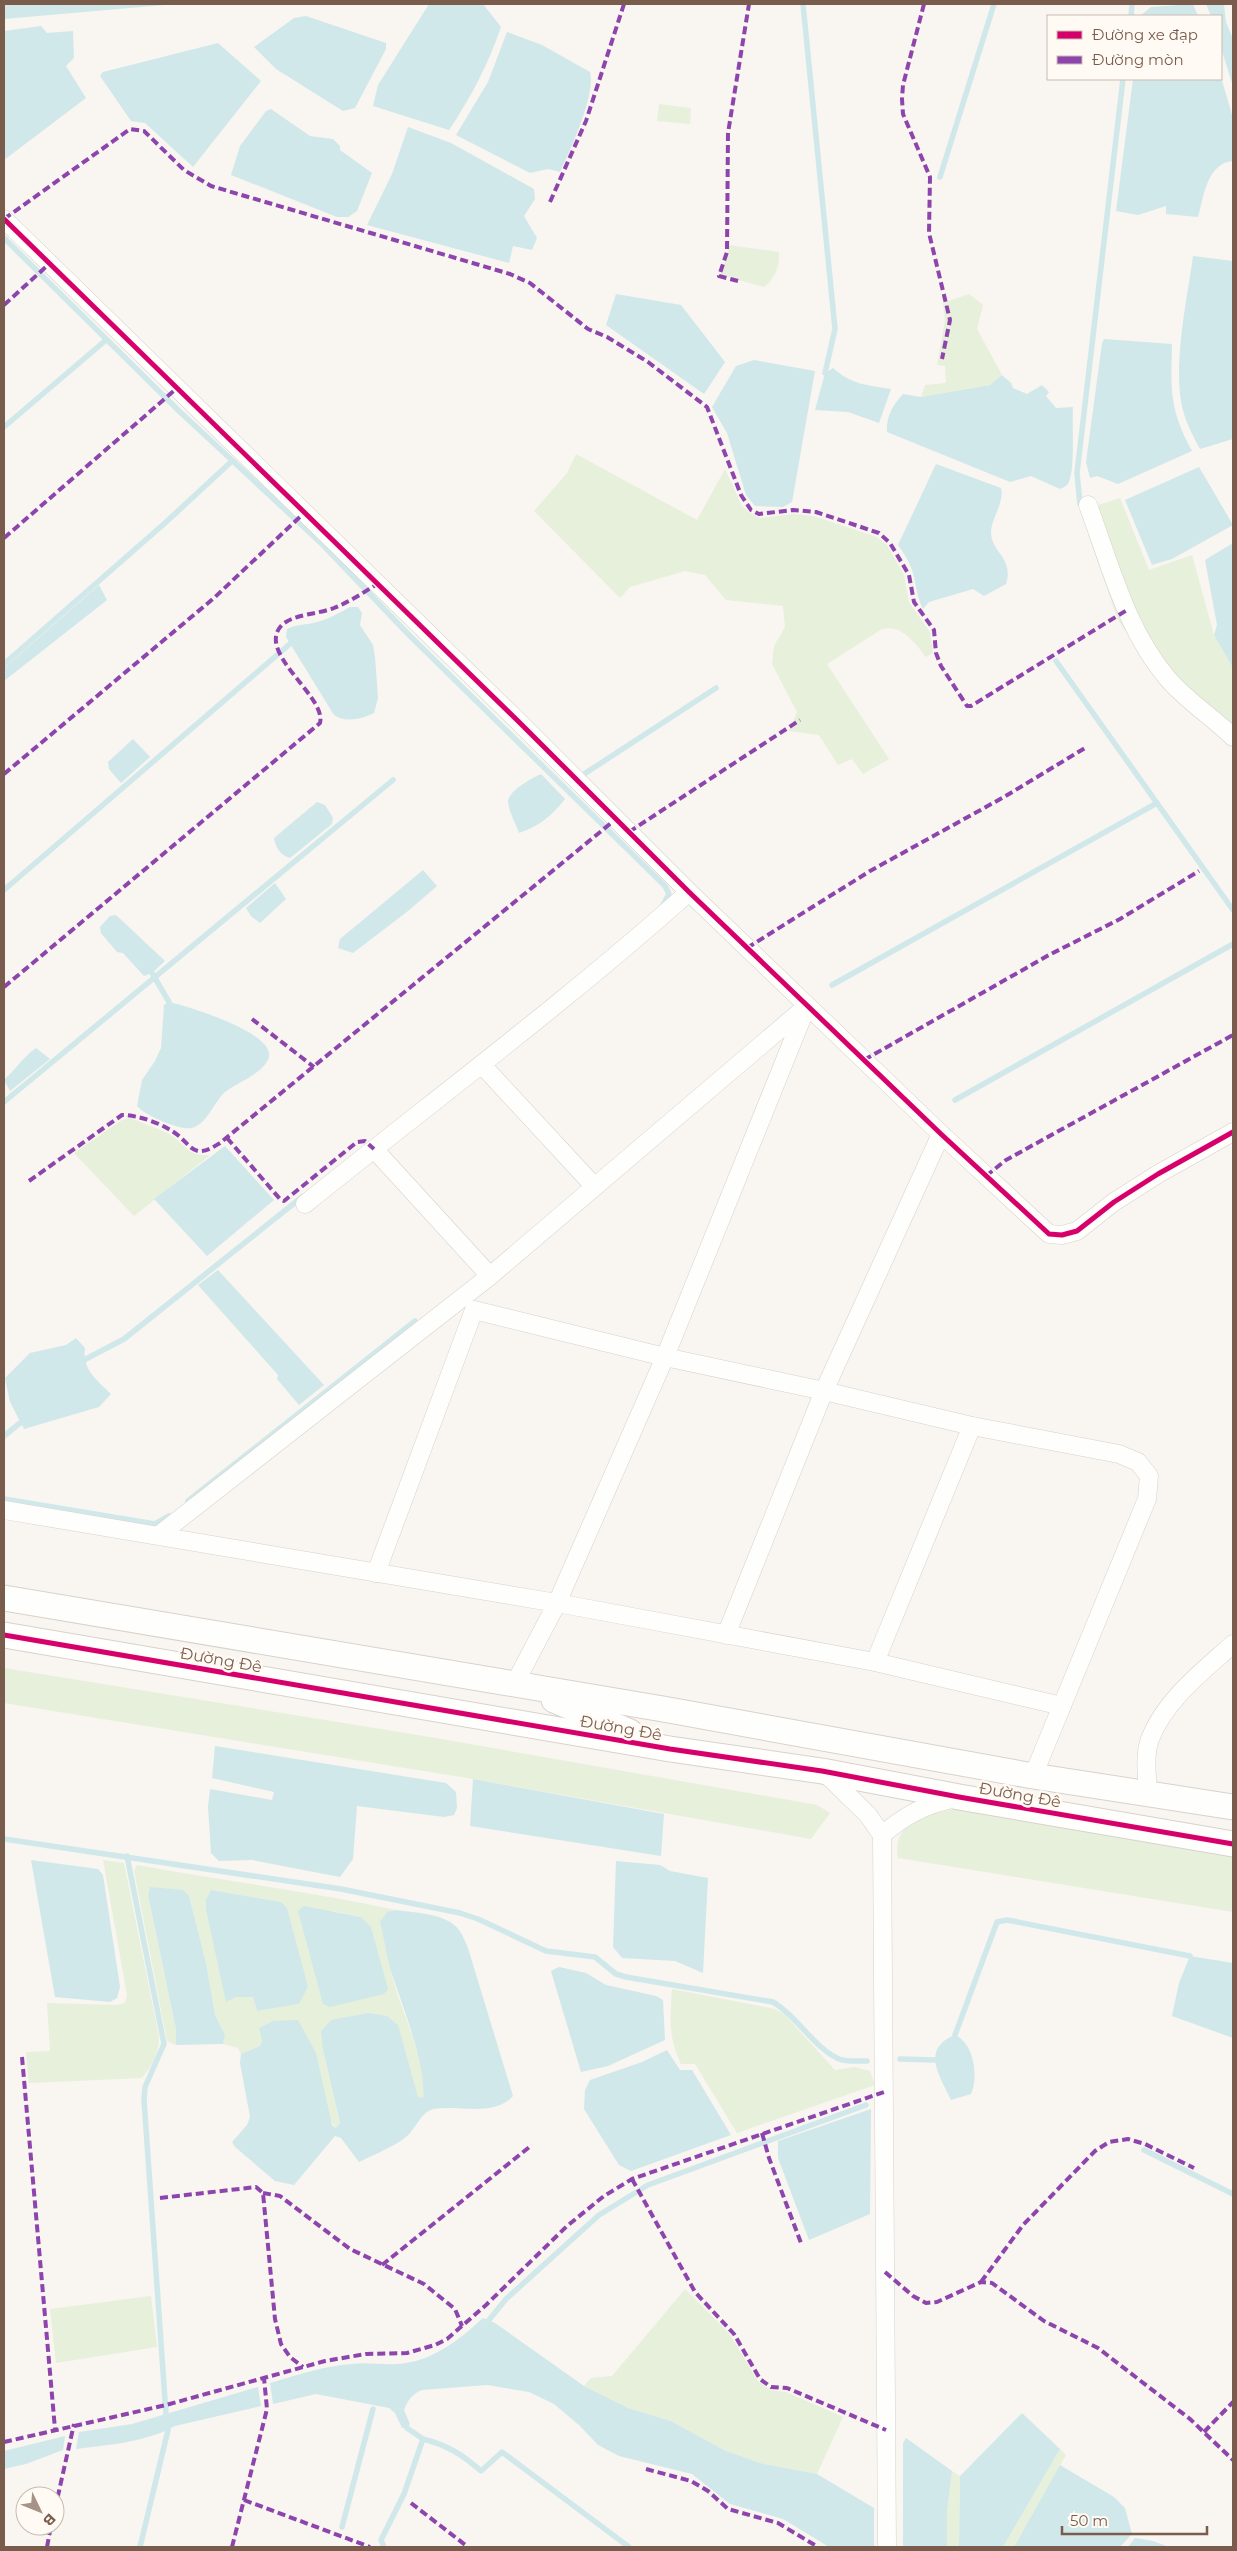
<svg xmlns="http://www.w3.org/2000/svg" width="1237" height="2551" viewBox="0 0 1237 2551" font-family="Montserrat,sans-serif">
  <style>
    .green { fill: #e7f0db; fill-rule: evenodd }
    .water { fill: #d0e8ea }
    .lines { fill: none; stroke-linecap: round; stroke-linejoin: round }
    .stream { stroke: #d0e8ea; stroke-width: 5.5 }
    .street-casing { stroke: #d7d1cb; stroke-width: 19 }
    .secondary-casing { stroke: #d9d2cb; stroke-width: 27 }
    .street { stroke: #fefefd; stroke-width: 18 }
    .secondary { stroke: #fefefd; stroke-width: 25 }
    .quiet { stroke: #8e44ad; stroke-width: 4; stroke-dasharray: 8 4; stroke-linecap: butt }
    .cycleway-casing { stroke: #fffaf3; stroke-width: 8 }
    .cycleway { stroke: #d6006c; stroke-width: 5 }
    .labels { text-anchor: middle; dominant-baseline: central; stroke-width: 5; stroke-linejoin: round; paint-order: stroke }
    .street-label { font-size: 16px; fill: #7a5c4d; stroke: #fffaf3 }
  </style>
  <rect width="100%" height="100%" fill="#f9f5f0"/>
  <g class="green">
    <polygon points="659,104 691,108 690,124 657,121"/>
    <path d="M729 245 779 252C780 264 775 280 764 287L721 275Z"/>
    <polygon points="969,294 983,305 977,329 1002,375 990,385 921,397 925,385 946,383 945,366 937,365 945,321 943,303"/>
    <path d="M576 454 697 520 725 469 742 506 750 513 760 518 794 514 813 516 877 537 887 545 904 575 909 602 930 632 933 653 926 657C915 643 902 624 882 629L827 664 889 759 863 774 852 759 838 765 819 735 789 731 797 712 772 664 774 646 785 627 783 606 726 600 705 575 685 571 630 587 620 598 534 511 567 473Z"/>
    <polygon points="1120,498 1149,570 1192,555 1214,635 1233,668 1233,743 1140,652 1118,620 1080,511"/>
    <path d="M130 1118C142 1123 155 1127 167 1133 185 1142 186 1157 210 1155L134 1216 74 1153 122 1120Z"/>
    <polygon points="4,1668 430,1737 817,1805 830,1813 811,1839 473,1779 4,1703"/>
    <path d="M974 1808 1233 1852V1912L898 1858C890 1815 943 1809 974 1808Z"/>
    <path d="M103 1860 124 1863 159 2037C159 2054 152 2065 142 2078L29 2083 26 2052 50 2051 47 2003 118 2005 125 2003 127 1995Z"/>
    <path d="M137 1865C223 1881 310 1891 396 1910L387 1912C388 1930 386 1949 390 1967 398 2008 427 2056 423 2098H418L414 2085 323 2050 340 2124 336 2128 259 2027 262 2041 260 2046 241 2054 238 2048 223 2044 225 2035 215 2015 206 1963 189 1896 150 1887 148 1895 176 2029V2045L167 2041 134 1871ZM211 1890 281 1902 308 1987 299 2004 257 2011 253 1997H236L226 2001ZM329 1910 361 1917 371 1927Z"/>
    <path d="M672 1989 775 2009 785 2015 835 2070 854 2067 870 2071 875 2085 737 2133 695 2064H681C668 2036 670 2019 672 1989Z"/>
    <polygon points="685,2289 729,2333 758,2381 771,2390 786,2392 843,2417 817,2474 760,2463 724,2450 671,2421 628,2408 584,2386 591,2378 612,2376"/>
    <polygon points="151,2296 157,2347 56,2363 50,2309"/>
    <polygon points="1060,2449 1066,2455 1014,2547 1003,2547"/>
    <polygon points="952,2471 960,2476 959,2547 947,2547 947,2511"/>
  </g>
  <g class="water">
    <polygon points="4,4 176,4 4,19"/>
    <path d="M429 4H483L501 27C488 65 471 97 449 130L373 106 378 85Z"/>
    <polygon points="1193,4 1198,16 1140,16 1151,7"/>
    <polygon points="1206,4 1224,4 1226,22 1233,39 1233,86 1221,48 1221,16 1211,16"/>
    <polygon points="306,16 386,43 386,49 355,108 343,111 276,69 254,47 294,18"/>
    <polygon points="41,26 47,33 73,31 74,58 66,66 86,98 4,160 4,31"/>
    <path d="M507 32 542 45 590 72C596 95 570 150 560 172L548 169 530 173 456 135 488 82Z"/>
    <polygon points="218,43 261,81 193,167 145,123 131,121 100,76 103,72"/>
    <path d="M1221 77 1233 118V161C1207 163 1204 196 1198 217L1166 214V206L1138 215 1116 211 1133 79Z"/>
    <polygon points="271,109 310,136 333,139 340,146 340,150 372,173 357,211 348,217 337,217 231,175 240,146 266,111"/>
    <polygon points="408,127 451,143 534,189 535,199 524,216 537,238 532,250 513,246 509,263 367,225 392,174"/>
    <path d="M1193 256 1233 261V439L1200 449C1194 438 1188 427 1184 414 1171 370 1187 301 1193 256Z"/>
    <polygon points="616,294 681,305 725,362 704,394 606,325"/>
    <path d="M1104 339 1172 344C1171 391 1169 408 1192 451L1118 484 1097 476 1090 478 1086 462 1102 343Z"/>
    <polygon points="754,360 815,371 792,502 783,507 755,506 746,495 727,433 712,407 736,366"/>
    <path d="M833 368C852 385 867 385 891 389L879 423 848 412 815 410 825 373Z"/>
    <path d="M1002 375 1011 383 1013 388 1027 394 1042 385 1049 392 1046 396 1056 408 1073 407C1072 425 1075 467 1069 482 1067 486 1064 487 1060 489L1031 476 1010 482 887 432C886 416 893 405 903 394L921 397 990 385Z"/>
    <path d="M936 464 1001 488C1005 502 991 518 991 533 992 553 1014 558 1006 584L984 596 973 589 929 602 923 609C918 599 917 592 915 582 913 568 906 556 898 545Z"/>
    <polygon points="1199,467 1233,525 1172,559 1152,565 1125,500"/>
    <polygon points="1233,543 1233,668 1214,635 1217,625 1205,560"/>
    <polygon points="99,585 107,600 4,681 4,668"/>
    <path d="M350 607H358L362 613 360 625 373 645 375 657 378 698 374 713C362 719 345 723 334 715L286 637 287 629C296 624 307 625 317 622 329 619 339 613 350 607Z"/>
    <polygon points="133,739 150,757 121,783 109,769 108,762"/>
    <path d="M541 774 565 799C552 816 539 826 519 833 516 824 509 812 508 802 507 792 533 777 541 774Z"/>
    <path d="M317 802 325 805 333 818 332 824 290 858C280 855 276 848 274 838Z"/>
    <polygon points="423,870 437,886 408,911 353,953 338,948 340,939"/>
    <polygon points="275,883 286,899 260,923 251,916 246,908"/>
    <polygon points="116,915 165,961 152,973 144,976 123,953 117,952 101,933 100,927 110,916"/>
    <path d="M169 1002C187 1006 281 1034 268 1060 259 1076 239 1081 225 1092 214 1102 207 1124 192 1128 181 1131 144 1115 137 1106L142 1080 155 1061 161 1048 164 1005Z"/>
    <path d="M36 1048 50 1059 10 1091 4 1080C16 1069 23 1057 36 1048Z"/>
    <polygon points="225,1146 274,1200 207,1256 154,1199"/>
    <polygon points="218,1270 324,1385 299,1405 277,1379 278,1375 198,1285"/>
    <path d="M76 1338 85 1348C82 1370 97 1380 111 1394L99 1407 24 1429 10 1402 5 1378 30 1353 66 1345Z"/>
    <polygon points="215,1746 446,1783 456,1792 457,1808 454,1815 444,1817 357,1806 353,1859 340,1877 252,1860 219,1861 211,1853 208,1807 210,1789 272,1800 274,1792 212,1778"/>
    <polygon points="473,1779 664,1814 661,1856 470,1826"/>
    <polygon points="31,1860 98,1869 103,1875 120,1987 117,1998 110,2002 55,1997"/>
    <polygon points="616,1861 660,1865 670,1871 708,1878 703,1973 675,1961 622,1958 613,1947"/>
    <polygon points="150,1887 183,1890 189,1896 206,1963 215,2015 225,2035 223,2044 176,2045 176,2029 148,1895"/>
    <polygon points="211,1890 281,1902 287,1908 308,1987 299,2004 257,2011 253,1997 236,1997 226,2002 206,1910 206,1900"/>
    <polygon points="304,1906 361,1917 371,1927 388,1989 384,1994 330,2007 323,2004 298,1911"/>
    <path d="M396 1910C415 1913 447 1913 459 1930 463 1935 465 1942 468 1948L513 2096C494 2117 459 2105 434 2109 423 2111 417 2125 410 2133 401 2144 373 2155 359 2162L341 2138 335 2136 294 2185 275 2181 235 2147 232 2142 247 2125 250 2117 240 2063 241 2054 260 2046 262 2041 259 2028 273 2021 298 2020 316 2053 332 2125 336 2128 340 2123 323 2050 321 2031 331 2020 368 2013 387 2016 398 2025 418 2097 423 2098C426 2062 401 2003 390 1968 386 1953 384 1937 380 1922L387 1912Z"/>
    <polygon points="1190,1956 1233,1963 1233,2038 1172,2016 1179,1983"/>
    <polygon points="559,1967 586,1973 606,1985 656,1996 663,2000 665,2040 608,2066 581,2072 551,1971"/>
    <path d="M955 2035C974 2043 979 2077 971 2094L951 2100C940 2076 920 2049 955 2035Z"/>
    <polygon points="667,2050 680,2070 692,2070 731,2135 631,2171 619,2165 584,2109 585,2090 590,2080 642,2062"/>
    <polygon points="871,2109 870,2214 809,2240 778,2158 778,2141"/>
    <path d="M483 2318 495 2323 584 2386 628 2408 671 2421 724 2450 760 2463 817 2474 874 2508V2547H829L783 2519 730 2504 692 2474 619 2456 598 2445 580 2426 554 2404 529 2392 487 2385 422 2390C412 2394 408 2400 404 2410L410 2424 407 2428H402L395 2413 389 2408 316 2394 273 2404 270 2383C297 2375 324 2366 352 2364 367 2362 382 2365 397 2364 432 2362 459 2340 483 2318Z"/>
    <path d="M258 2387 261 2406 175 2426C147 2442 108 2445 76 2449L79 2432 132 2424Z"/>
    <polygon points="1022,2413 1060,2449 1003,2547 959,2547 960,2476"/>
    <polygon points="65,2436 63,2450 26,2464 4,2469 4,2451"/>
    <polygon points="906,2438 952,2471 947,2511 947,2547 903,2547 903,2443"/>
    <polygon points="1060,2465 1114,2497 1125,2508 1132,2534 1120,2547 1014,2547"/>
    <polygon points="1135,2538 1153,2541 1169,2547 1128,2547"/>
  </g>
  <g class="lines">
    <g class="stream">
      <polyline points="803,4 835,329 825,373"/>
      <polyline points="1131,16 1132,4"/>
      <polyline points="940,177 994,4"/>
      <polyline points="4,238 179,411 322,544 409,635 665,886 669,894 663,905"/>
      <polyline points="4,427 106,340"/>
      <polyline points="1080,504 1077,473 1123,79"/>
      <polyline points="1056,661 1233,910"/>
      <polyline points="4,664 165,523 232,461"/>
      <polyline points="578,778 716,688"/>
      <polyline points="4,890 291,643"/>
      <polyline points="152,973 169,1002"/>
      <polyline points="832,985 1157,803"/>
      <polyline points="955,1100 1233,944"/>
      <polyline points="4,1102 393,780"/>
      <polyline points="84,1360 124,1339 302,1197"/>
      <polyline points="4,1436 20,1423"/>
      <polyline points="4,1499 155,1524 169,1516"/>
      <polyline points="188,1501 415,1321"/>
      <path d="M4 1839 341 1889 460 1913 478 1919 546 1951 595 1957 616 1974 626 1977 773 2002C797 2016 815 2049 839 2059 846 2062 859 2061 867 2061"/>
      <polyline points="127,1856 164,2044 145,2087 144,2100 166,2414"/>
      <polyline points="955,2035 997,1922 1007,1920 1190,1956"/>
      <polyline points="900,2059 935,2060"/>
      <polyline points="1144,2150 1233,2194"/>
      <polyline points="489,2320 506,2299 599,2215 648,2185 866,2105"/>
      <polyline points="407,2428 423,2439"/>
      <polyline points="342,2527 373,2409"/>
      <polyline points="140,2547 168,2430"/>
      <path d="M384 2547 381 2540 404 2494 423 2439C447 2445 463 2455 481 2471L502 2452 629 2547"/>
    </g>
    <defs>
      <g id="street">
        <polyline points="4,219 519,722 689,892 941,1134 1049,1234 1062,1235 1077,1231 1114,1202 1158,1174 1233,1132"/>
        <path d="M1088 505C1110 564 1126 630 1168 679 1186 700 1212 717 1233 737"/>
        <polyline points="483,1066 594,1186"/>
        <polyline points="374,1149 490,1276"/>
        <path d="M305 1204C434 1100 566 1002 689 892"/>
        <polyline points="4,1510 557,1603 875,1662 1062,1706"/>
        <polyline points="159,1535 490,1276 807,1006"/>
        <polyline points="376,1573 474,1310 665,1357 824,1391 941,1134"/>
        <polyline points="726,1635 824,1391 972,1426 1119,1454 1138,1462 1149,1476 1147,1499 1033,1776"/>
        <polyline points="875,1662 972,1426"/>
        <polyline points="515,1683 557,1603 665,1357 806,1008"/>
        <polyline points="823,1771 868,1815 882,1835 887,2547"/>
        <path d="M1148 1792C1147 1775 1144 1756 1150 1739 1165 1700 1203 1671 1233 1644"/>
        <path d="M882 1835C904 1816 924 1805 952 1799"/>
      </g>
      <g id="secondary">
        <polyline points="4,1598 663,1709 1033,1776 1233,1807"/>
        <polyline points="4,1635 670,1749 822,1771 959,1797 1233,1844"/>
        <polyline points="554,1700 630,1732"/>
      </g>
    </defs>
    <use href="#street" class="street-casing"/>
    <use href="#secondary" class="secondary-casing"/>
    <use href="#street" class="street"/>
    <use href="#secondary" class="secondary"/>
    <g class="quiet">
      <polyline points="924,4 903,85 902,99 903,114 930,177 929,233 950,320 942,359"/>
      <polyline points="550,202 586,121 624,4"/>
      <polyline points="4,219 130,129 144,131 184,170 211,186 510,274 530,283 588,329 607,337 648,362 707,407 741,495 751,510 759,514 793,510 816,512 879,533 890,543 909,575 914,602 934,630 936,653 941,666 967,706 971,706 1127,610"/>
      <polyline points="738,281 719,276 727,252 728,133 749,4"/>
      <polyline points="4,305 49,264"/>
      <polyline points="4,538 176,389"/>
      <polyline points="4,774 214,598 304,513"/>
      <polyline points="629,832 800,720"/>
      <polyline points="747,948 870,871 1004,797 1085,748"/>
      <path d="M4 987 320 723C327 696 253 651 283 624 295 614 319 614 334 608 349 602 363 593 377 584"/>
      <polyline points="252,1019 314,1067"/>
      <polyline points="864,1060 1049,955 1120,919 1199,871"/>
      <polyline points="227,1138 280,1199 284,1201 357,1142 365,1141 374,1149"/>
      <polyline points="986,1176 1006,1160 1233,1035"/>
      <path d="M29 1181 122 1115C139 1115 167 1125 180 1137 186 1142 190 1149 198 1151 206 1152 213 1147 220 1143L616 819"/>
      <polyline points="22,2057 55,2429"/>
      <polyline points="762,2133 769,2158 801,2243"/>
      <polyline points="632,2179 695,2292 734,2334 760,2379 771,2387 787,2388 886,2430"/>
      <polyline points="263,2193 280,2196 350,2249 424,2284 455,2309 462,2326"/>
      <polyline points="160,2198 256,2187 263,2193 275,2319 281,2344 290,2357 303,2367"/>
      <polyline points="382,2265 532,2145"/>
      <polyline points="885,2272 913,2296 926,2303 937,2302 981,2282 992,2283 1044,2321 1098,2348 1190,2419 1233,2460"/>
      <polyline points="981,2282 1023,2225 1095,2151 1109,2142 1128,2139 1145,2144 1194,2168"/>
      <polyline points="1204,2432 1233,2402"/>
      <polyline points="4,2442 166,2405 325,2361 366,2354 407,2353 435,2345 447,2339 486,2305 567,2226 604,2196 632,2179 884,2092"/>
      <polyline points="646,2469 691,2481 708,2491 728,2509 778,2523 818,2547"/>
      <polyline points="244,2500 370,2547"/>
      <polyline points="411,2503 468,2547"/>
      <polyline points="55,2509 74,2424"/>
      <polyline points="47,2547 51,2526"/>
      <polyline points="232,2547 267,2409 264,2378"/>
    </g>
    <defs>
      <g id="cycleway">
        <polyline points="4,219 519,722 689,892 941,1134 1049,1234 1062,1235 1077,1231 1114,1202 1158,1174 1233,1132"/>
        <polyline points="4,1635 670,1749 822,1771 959,1797 1233,1844"/>
      </g>
    </defs>
    <use href="#cycleway" class="cycleway-casing"/>
    <use href="#cycleway" class="cycleway"/>
  </g>
  <g class="labels">
    <g class="street-label">
      <text transform="translate(221 1660) rotate(10)">Đường Đê</text>
      <text transform="translate(621 1728) rotate(10)">Đường Đê</text>
      <text transform="translate(1020 1795) rotate(10)">Đường Đê</text>
    </g>
  </g>
  <rect width="1237" height="2551" fill="none" stroke="#7a5c4d" stroke-width="10"/>
  <rect x="1047" y="15" width="175" height="65" fill="#fffaf3" stroke="#cabbb1"/>
  <rect x="1057" y="31" width="25" height="8" fill="#d6006c" stroke="#cabbb1"/>
  <text x="1092" y="40" font-size="15" fill="#7a5c4d">Đường xe đạp</text>
  <rect x="1057" y="56" width="25" height="8" fill="#8e44ad" stroke="#cabbb1"/>
  <text x="1092" y="65" font-size="15" fill="#7a5c4d">Đường mòn</text>
  <g transform="translate(40 2511) rotate(133)"><circle r="24" fill="#fffaf3" stroke="#cabbb1"/>
  <path d="M0-4L9 19L0 12L-9 19Z" fill="#a69286"/>
  <text y="-8" font-size="14" font-weight="bold" text-anchor="middle" fill="#7a5c4d">B</text>
  </g>
  <path d="M1062 2526v8h145v-8" fill="none" stroke="#7a5c4d" stroke-width="2.5"/>
  <text x="1070" y="2526" font-size="15" fill="#7a5c4d" stroke="#fffaf3" stroke-width="4" paint-order="stroke">50 m</text>
</svg>
